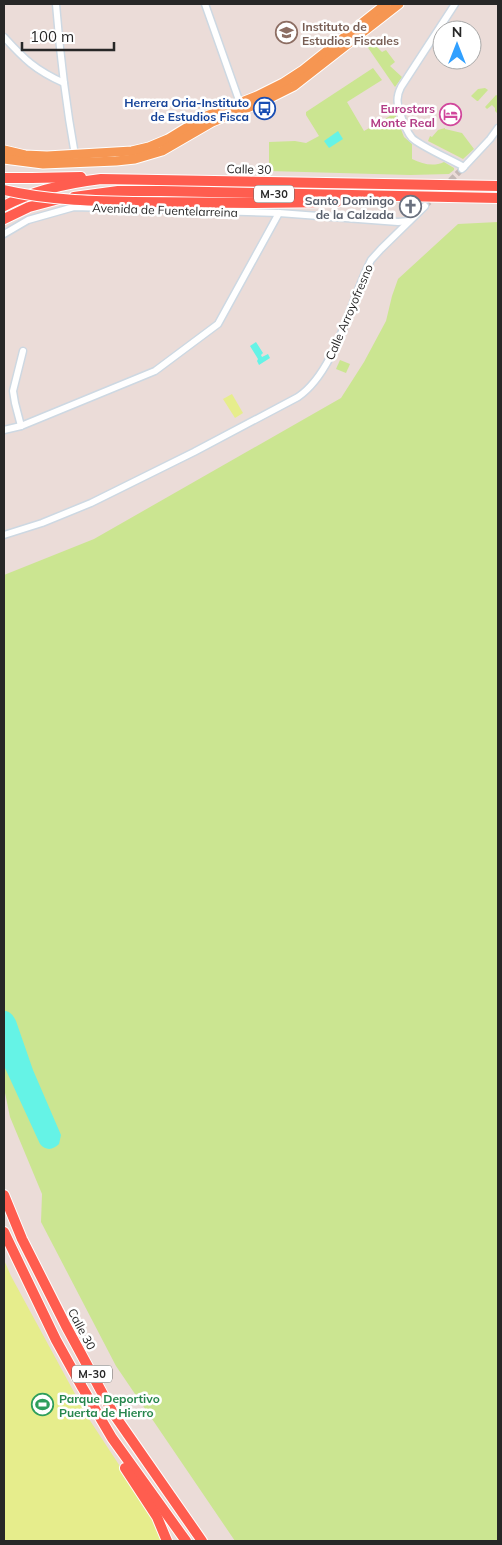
<svg xmlns="http://www.w3.org/2000/svg" width="502" height="1545" viewBox="0 0 502 1545" font-family="Mulish,sans-serif">
  <style>
    .green { fill: #cbe591 }
    .pitch { fill: #e6ed8c }
    .water { fill: #65f3e6 }
    .lines { fill: none; stroke-linecap: round; stroke-linejoin: round }
    .minor-tunnel { stroke: #c4b8b5; stroke-width: 6; stroke-dasharray: 6 3; stroke-linecap: butt }
    .minor-casing { stroke: #cdd8e2; stroke-width: 9 }
    .major-casing { stroke: #fff; stroke-width: 11 }
    .highway-casing { stroke: #fff; stroke-width: 12 }
    .minor { stroke: #fff; stroke-width: 6 }
    .major { stroke: #f69652; stroke-width: 9 }
    .highway { stroke: #ff5d4f; stroke-width: 10 }
    .highway-bridge-casing { stroke: #fff; stroke-width: 12; stroke-linecap: butt }
    .highway-bridge { stroke: #ff5d4f; stroke-width: 10 }
    .labels { text-anchor: middle; dominant-baseline: central; stroke-width: 5; stroke-linejoin: round; paint-order: stroke }
    .shield { fill: #fff; stroke: #686868; stroke-width: 1 }
    .shield-label { font-size: 11px; font-weight: bold; fill: #272727 }
    .education-label { font-size: 12px; font-weight: bold; fill: #785e54; stroke: #fff; text-anchor: start }
    .transit-label { font-size: 12px; font-weight: bold; fill: #164399; stroke: #fff; text-anchor: end }
    .hotel-label { font-size: 12px; font-weight: bold; fill: #b23c85; stroke: #fff; text-anchor: end }
    .street-label { font-size: 12px; fill: #272727; stroke: #fff }
    .worship-label { font-size: 12px; font-weight: bold; fill: #5b616d; stroke: #fff; text-anchor: end }
    .leisure-label { font-size: 12px; font-weight: bold; fill: #27864d; stroke: #fff; text-anchor: start }
  </style>
  <rect width="100%" height="100%" fill="#ebdcd8"/>
  <g class="green">
    <polygon points="365,35 382,52 386,50 395,62 390,66 402,77 395,87 362,39"/>
    <path d="M373 68 382 80 347 102 364 131 390 116 386 109 392 106 404 137 412 144V159C423 164 433 167 444 162L454 168V170L449 174 410 175 269 171V142L295 141 306 143 319 136 306 115V112Z"/>
    <polygon points="485,88 488,90 478,101 477,101 471,96 478,89"/>
    <polygon points="496,95 498,96 498,114 495,111 495,108 492,105 487,109 485,107"/>
    <polygon points="445,128 445,129 462,133 474,149 463,159 428,141 430,136 432,137 438,130"/>
    <polygon points="498,222 498,1541 235,1541 116,1366 41,1222 42,1194 10,1117 4,1088 4,575 94,539 341,398 364,362 386,321 392,296 398,279 458,224"/>
    <polygon points="340,360 350,364 346,373 336,369"/>
  </g>
  <g class="pitch">
    <polygon points="232,394 243,413 235,418 223,399"/>
    <polygon points="4,1260 11,1276 87,1416 150,1512 163,1541 4,1541"/>
  </g>
  <g class="water">
    <polygon points="338,131 343,139 329,148 324,141"/>
    <polygon points="256,342 263,353 261,355 262,357 268,354 270,358 259,365 257,361 258,359 250,346"/>
    <path d="M4 1011C10 1011 13 1015 16 1021L33 1070 61 1135 59 1144C53 1150 46 1151 40 1144L5 1068 4 1064Z"/>
  </g>
  <g class="lines">
    <polyline class="minor-tunnel" points="425,206 461,170"/>
    <defs>
      <g id="minor">
        <path d="M56 4C60 55 66 105 75 155"/>
        <polyline points="205,4 240,103"/>
        <path d="M455 4 401 87C396 97 397 103 400 113 403 122 406 131 412 138 420 146 452 160 464 167"/>
        <path d="M4 37C24 59 35 70 64 83"/>
        <polyline points="462,169 490,139 498,128"/>
        <polyline points="4,234 28,220 74,207 279,213 398,222 409,221"/>
        <polyline points="21,426 15,403 13,391 23,351"/>
        <polyline points="4,430 21,426 155,371 218,324 279,213"/>
        <path d="M4 535 42 523 91 503 194 452 298 397C336 371 350 301 371 260L381 249 425 206"/>
      </g>
      <g id="major">
        <polyline points="4,150 25,155 47,156 132,151 149,147 168,139 204,117 257,96 283,83 303,70 386,4"/>
        <polyline points="4,159 43,164 116,161 135,159 162,151 212,122 262,102 294,86 399,4"/>
      </g>
      <g id="highway">
        <polyline points="4,178 32,178 81,177"/>
        <polyline points="74,197 118,191 161,191 498,198"/>
        <polyline points="133,202 254,203 337,202"/>
        <path d="M4 206C34 190 68 183 101 179L498 186"/>
        <polyline points="4,219 29,207 59,199"/>
        <polyline points="4,1195 22,1239 66,1326 113,1413 202,1541"/>
        <polyline points="4,1232 56,1340 82,1387 112,1438 186,1541"/>
        <polyline points="125,1468 157,1517 167,1541"/>
      </g>
    </defs>
    <use href="#minor" class="minor-casing"/>
    <use href="#major" class="major-casing"/>
    <use href="#highway" class="highway-casing"/>
    <use href="#minor" class="minor"/>
    <use href="#major" class="major"/>
    <use href="#highway" class="highway"/>
    <defs>
      <path id="highway-bridge" d="M4 190C47 200 90 201 133 202"/>
    </defs>
    <use href="#highway-bridge" class="highway-bridge-casing"/>
    <use href="#highway-bridge" class="highway-bridge"/>
  </g>
  <defs>
    <symbol id="university-ring" viewBox="-11 -11 22 22"><circle r="9.5" fill="#fff" stroke="#8d6e63" stroke-width="1.5"/><path d="M0-5L7-2L0 1L-7-2ZM-4 1L0 2.5L4 1V4Q0 6-4 4Z" fill="#8d6e63"/></symbol>
    <symbol id="bus-ring" viewBox="-11 -11 22 22"><circle r="9.5" fill="#fff" stroke="#1a4fb4" stroke-width="1.5"/><path d="M-5-6H5V4H4V6H2V4H-2V6H-4V4H-5ZM-3.5-4V0h7V-4ZM-3.5 1.2v1.5H-2V1.2ZM2 1.2v1.5H3.5V1.2Z" fill="#1a4fb4"/></symbol>
    <symbol id="hotel-ring" viewBox="-11 -11 22 22"><circle r="9.5" fill="#fff" stroke="#d1479c" stroke-width="1.5"/><path d="M-6-4.5h1.5V1H6V5H4.5V3h-9V5H-6ZM-4 0a1.8 1.8 0 1 1 3.6 0ZM.5 0V-2.5h3Q6-2.5 6 0Z" fill="#d1479c"/></symbol>
    <symbol id="church-ring" viewBox="-11 -11 22 22"><circle r="9.5" fill="#fff" stroke="#6b7280" stroke-width="1.5"/><path d="M-1.2-6h2.4v3.5h3.3v2.4h-3.3V6h-2.4V-.1h-3.3v-2.4h3.3Z" fill="#6b7280"/></symbol>
    <symbol id="stadium-ring" viewBox="-11 -11 22 22"><circle r="9.5" fill="#fff" stroke="#2e9e5b" stroke-width="1.5"/><path d="M0-5a6.5 5 0 1 0 0 10a6.5 5 0 1 0 0-10ZM-3.5-1.8h7v3.6h-7Z" fill="#2e9e5b"/></symbol>
  </defs>
  <g fill-rule="evenodd">
    <use href="#university-ring" x="274" y="20" width="25" height="25"/>
    <use href="#bus-ring" x="252" y="96" width="25" height="25"/>
    <use href="#hotel-ring" x="438" y="102" width="25" height="25"/>
    <use href="#church-ring" x="398" y="194" width="25" height="25"/>
    <use href="#stadium-ring" x="30" y="1392" width="25" height="25"/>
  </g>
  <g class="labels">
    <g class="shield">
      <rect x="254" y="185.5" width="40" height="17" rx="4"/>
      <rect x="72" y="1365.5" width="40" height="17" rx="4"/>
    </g>
    <g class="shield-label">
      <text x="274" y="194">M-30</text>
      <text x="92" y="1374">M-30</text>
    </g>
    <g class="education-label">
      <text x="302" y="26">Instituto de<tspan x="302" dy="14">Estudios Fiscales</tspan></text>
    </g>
    <g class="transit-label">
      <text x="249" y="102">Herrera Oria-Instituto<tspan x="249" dy="14">de Estudios Fisca</tspan></text>
    </g>
    <g class="hotel-label">
      <text x="435" y="108">Eurostars<tspan x="435" dy="14">Monte Real</tspan></text>
    </g>
    <g class="street-label">
      <text transform="translate(249 169) rotate(1)">Calle 30</text>
      <text transform="translate(165 210) rotate(2)">Avenida de Fuentelarreina</text>
      <text transform="translate(349 312) rotate(-67)">Calle Arroyofresno</text>
      <text transform="translate(82 1329) rotate(62)">Calle 30</text>
    </g>
    <g class="worship-label">
      <text x="394" y="200">Santo Domingo<tspan x="394" dy="14">de la Calzada</tspan></text>
    </g>
    <g class="leisure-label">
      <text x="59" y="1398">Parque Deportivo<tspan x="59" dy="14">Puerta de Hierro</tspan></text>
    </g>
  </g>
  <rect width="502" height="1545" fill="none" stroke="#272727" stroke-width="10"/>
  <g transform="translate(457 45)"><circle r="24" fill="#ffffff" stroke="#a9a9a9"/>
  <path d="M0-4L9 19L0 12L-9 19Z" fill="#31a0ff"/>
  <text y="-8" font-size="14" font-weight="bold" text-anchor="middle" fill="#272727">N</text>
  </g>
  <path d="M22 42v8h92v-8" fill="none" stroke="#272727" stroke-width="2.5"/>
  <text x="30" y="42" font-size="15" fill="#272727" stroke="#ffffff" stroke-width="4" paint-order="stroke">100 m</text>
</svg>
